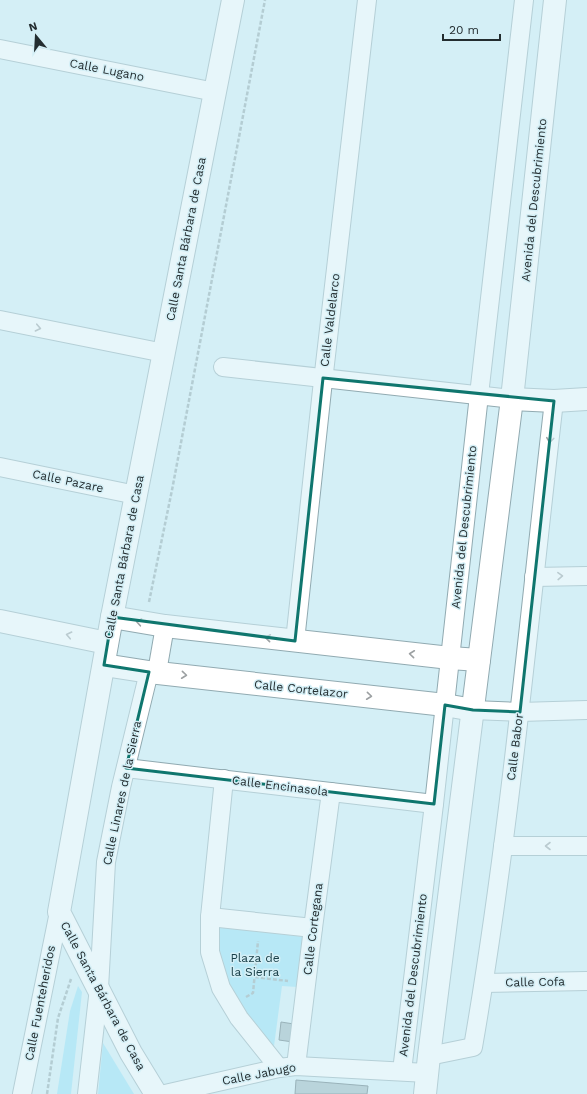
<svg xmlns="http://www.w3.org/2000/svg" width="587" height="1094" viewBox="0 0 587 1094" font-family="'Work Sans',sans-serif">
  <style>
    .green { fill: #96e1f5 }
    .building { fill: #99b3ba; stroke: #536a71 }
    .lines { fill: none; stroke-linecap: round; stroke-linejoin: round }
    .street-casing { stroke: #91aab1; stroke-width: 20 }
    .secondary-casing { stroke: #91aab1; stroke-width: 24 }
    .path { stroke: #8fa4a9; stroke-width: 2.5; stroke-dasharray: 4 2; stroke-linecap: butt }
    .street { stroke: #fff; stroke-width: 18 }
    .secondary { stroke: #fff; stroke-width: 22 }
    .oneway { stroke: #9ca0a2 }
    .marked { fill: none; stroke: #0f766e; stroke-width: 3; stroke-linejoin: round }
    .labels { text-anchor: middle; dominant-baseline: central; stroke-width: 3; stroke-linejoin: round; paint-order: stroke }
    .street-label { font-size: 12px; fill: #232d30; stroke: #d4eff6 }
    .park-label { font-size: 12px; fill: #1a4049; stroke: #d4eff6 }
  </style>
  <rect width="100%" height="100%" fill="#d4eff6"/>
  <g class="green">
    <polygon points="217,926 304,937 297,987 282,986 274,1046 251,1023 233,999 216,950"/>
    <polygon points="78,986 82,992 71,1094 57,1094 70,1011"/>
    <polygon points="103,1043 134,1094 98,1094"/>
  </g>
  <g class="building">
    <polygon points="281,1022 294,1024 293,1042 279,1040"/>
    <polygon points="296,1080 368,1086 367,1094 295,1094"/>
  </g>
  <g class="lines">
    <defs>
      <g id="street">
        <polyline points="0,49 215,92"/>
        <polyline points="0,320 164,353"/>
        <polyline points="223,367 512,399"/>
        <polyline points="0,467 136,495"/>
        <polyline points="534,577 587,576"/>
        <polyline points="295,641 322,390 367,0"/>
        <polyline points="157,672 165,626"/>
        <polyline points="473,710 520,712 587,710"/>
        <polyline points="126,768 434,804"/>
        <polyline points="224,779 210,917 210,952 221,988 239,1018 279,1068"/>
        <polyline points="503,846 587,846"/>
        <polyline points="210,917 313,928"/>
        <polyline points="484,983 587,981"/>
        <path d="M429 1056 473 1047C510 833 529 616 554 401"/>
        <polyline points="296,1066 313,928 331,792"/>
        <polyline points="402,1071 434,804 479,395 524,0"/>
        <polyline points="22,1094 59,912"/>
        <polyline points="87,1094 99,988 106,862 121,787 149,672"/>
        <polyline points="165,1094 279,1068 296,1066 427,1073"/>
      </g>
      <g id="secondary">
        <polyline points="512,399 554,401 587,399"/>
        <polyline points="112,617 165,626 450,658 479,660"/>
        <polyline points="0,621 107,643"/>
        <polyline points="104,665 149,672 445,705 473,710"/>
        <polyline points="156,1094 131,1053 59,912 112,617 233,0"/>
        <polyline points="425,1094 429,1056 512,399 555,0"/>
      </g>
    </defs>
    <use href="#street" class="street-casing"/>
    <use href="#secondary" class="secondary-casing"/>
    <g class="path">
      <polyline points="149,602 172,490 265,0"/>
      <polyline points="255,977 288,981"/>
      <polyline points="246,997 253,993 258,941"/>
      <polyline points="47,1094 58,1018 71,979"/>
    </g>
    <use href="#street" class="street"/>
    <use href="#secondary" class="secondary"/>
  </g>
  <defs><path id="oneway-chevron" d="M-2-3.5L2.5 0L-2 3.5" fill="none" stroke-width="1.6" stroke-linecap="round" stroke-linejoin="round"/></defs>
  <g class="oneway">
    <use href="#oneway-chevron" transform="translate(38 328) rotate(12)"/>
    <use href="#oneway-chevron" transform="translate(550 440) rotate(97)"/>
    <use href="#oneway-chevron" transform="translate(560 576) rotate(-2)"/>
    <use href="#oneway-chevron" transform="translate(139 622) rotate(-170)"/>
    <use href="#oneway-chevron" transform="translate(69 635) rotate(-168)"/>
    <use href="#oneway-chevron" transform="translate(268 638) rotate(-174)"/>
    <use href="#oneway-chevron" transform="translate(412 654) rotate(-174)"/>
    <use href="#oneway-chevron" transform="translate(184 675) rotate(6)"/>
    <use href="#oneway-chevron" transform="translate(369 696) rotate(6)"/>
    <use href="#oneway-chevron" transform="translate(548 846) rotate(180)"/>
  </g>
  <path d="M0 0H587V1094H0ZM323 378 554 401 520 712 473 710 445 705 434 804 126 768 149 672 104 665 112 617 295 641Z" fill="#d4eff6" fill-opacity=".55" fill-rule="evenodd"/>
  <path class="marked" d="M323 378 554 401 520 712 473 710 445 705 434 804 126 768 149 672 104 665 112 617 295 641Z"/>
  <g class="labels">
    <g class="street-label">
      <text transform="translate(107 70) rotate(11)">Calle Lugano</text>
      <text transform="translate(534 200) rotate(-84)">Avenida del Descubrimiento</text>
      <text transform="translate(186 239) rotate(-79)">Calle Santa Bárbara de Casa</text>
      <text transform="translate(330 320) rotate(-83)">Calle Valdelarco</text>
      <text transform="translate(68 481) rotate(12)">Calle Pazare</text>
      <text transform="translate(464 527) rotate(-84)">Avenida del Descubrimiento</text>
      <text transform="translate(124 557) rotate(-79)">Calle Santa Bárbara de Casa</text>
      <text transform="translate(301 689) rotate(6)">Calle Cortelazor</text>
      <text transform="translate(515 747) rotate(-83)">Calle Babor</text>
      <text transform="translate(280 786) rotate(7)">Calle Encinasola</text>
      <text transform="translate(122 793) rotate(-78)">Calle Linares de la Sierra</text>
      <text transform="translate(313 929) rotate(-83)">Calle Cortegana</text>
      <text transform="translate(413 975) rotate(-83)">Avenida del Descubrimiento</text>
      <text transform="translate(535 982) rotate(-1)">Calle Cofa</text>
      <text transform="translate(103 996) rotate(62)">Calle Santa Bárbara de Casa</text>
      <text transform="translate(40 1003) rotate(-79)">Calle Fuenteheridos</text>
      <text transform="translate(259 1074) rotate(-11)">Calle Jabugo</text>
    </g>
    <g class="park-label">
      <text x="255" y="958">Plaza de<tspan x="255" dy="14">la Sierra</tspan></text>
    </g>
  </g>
  <g transform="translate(36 36) rotate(342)" stroke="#d4eff6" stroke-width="3" paint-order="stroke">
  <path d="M0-3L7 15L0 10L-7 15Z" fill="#232d30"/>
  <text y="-6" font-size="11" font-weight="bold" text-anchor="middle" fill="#232d30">N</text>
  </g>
  <path d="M443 34v6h57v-6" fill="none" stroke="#232d30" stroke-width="2"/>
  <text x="449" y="34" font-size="12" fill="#232d30" stroke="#d4eff6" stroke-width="3" paint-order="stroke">20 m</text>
</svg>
